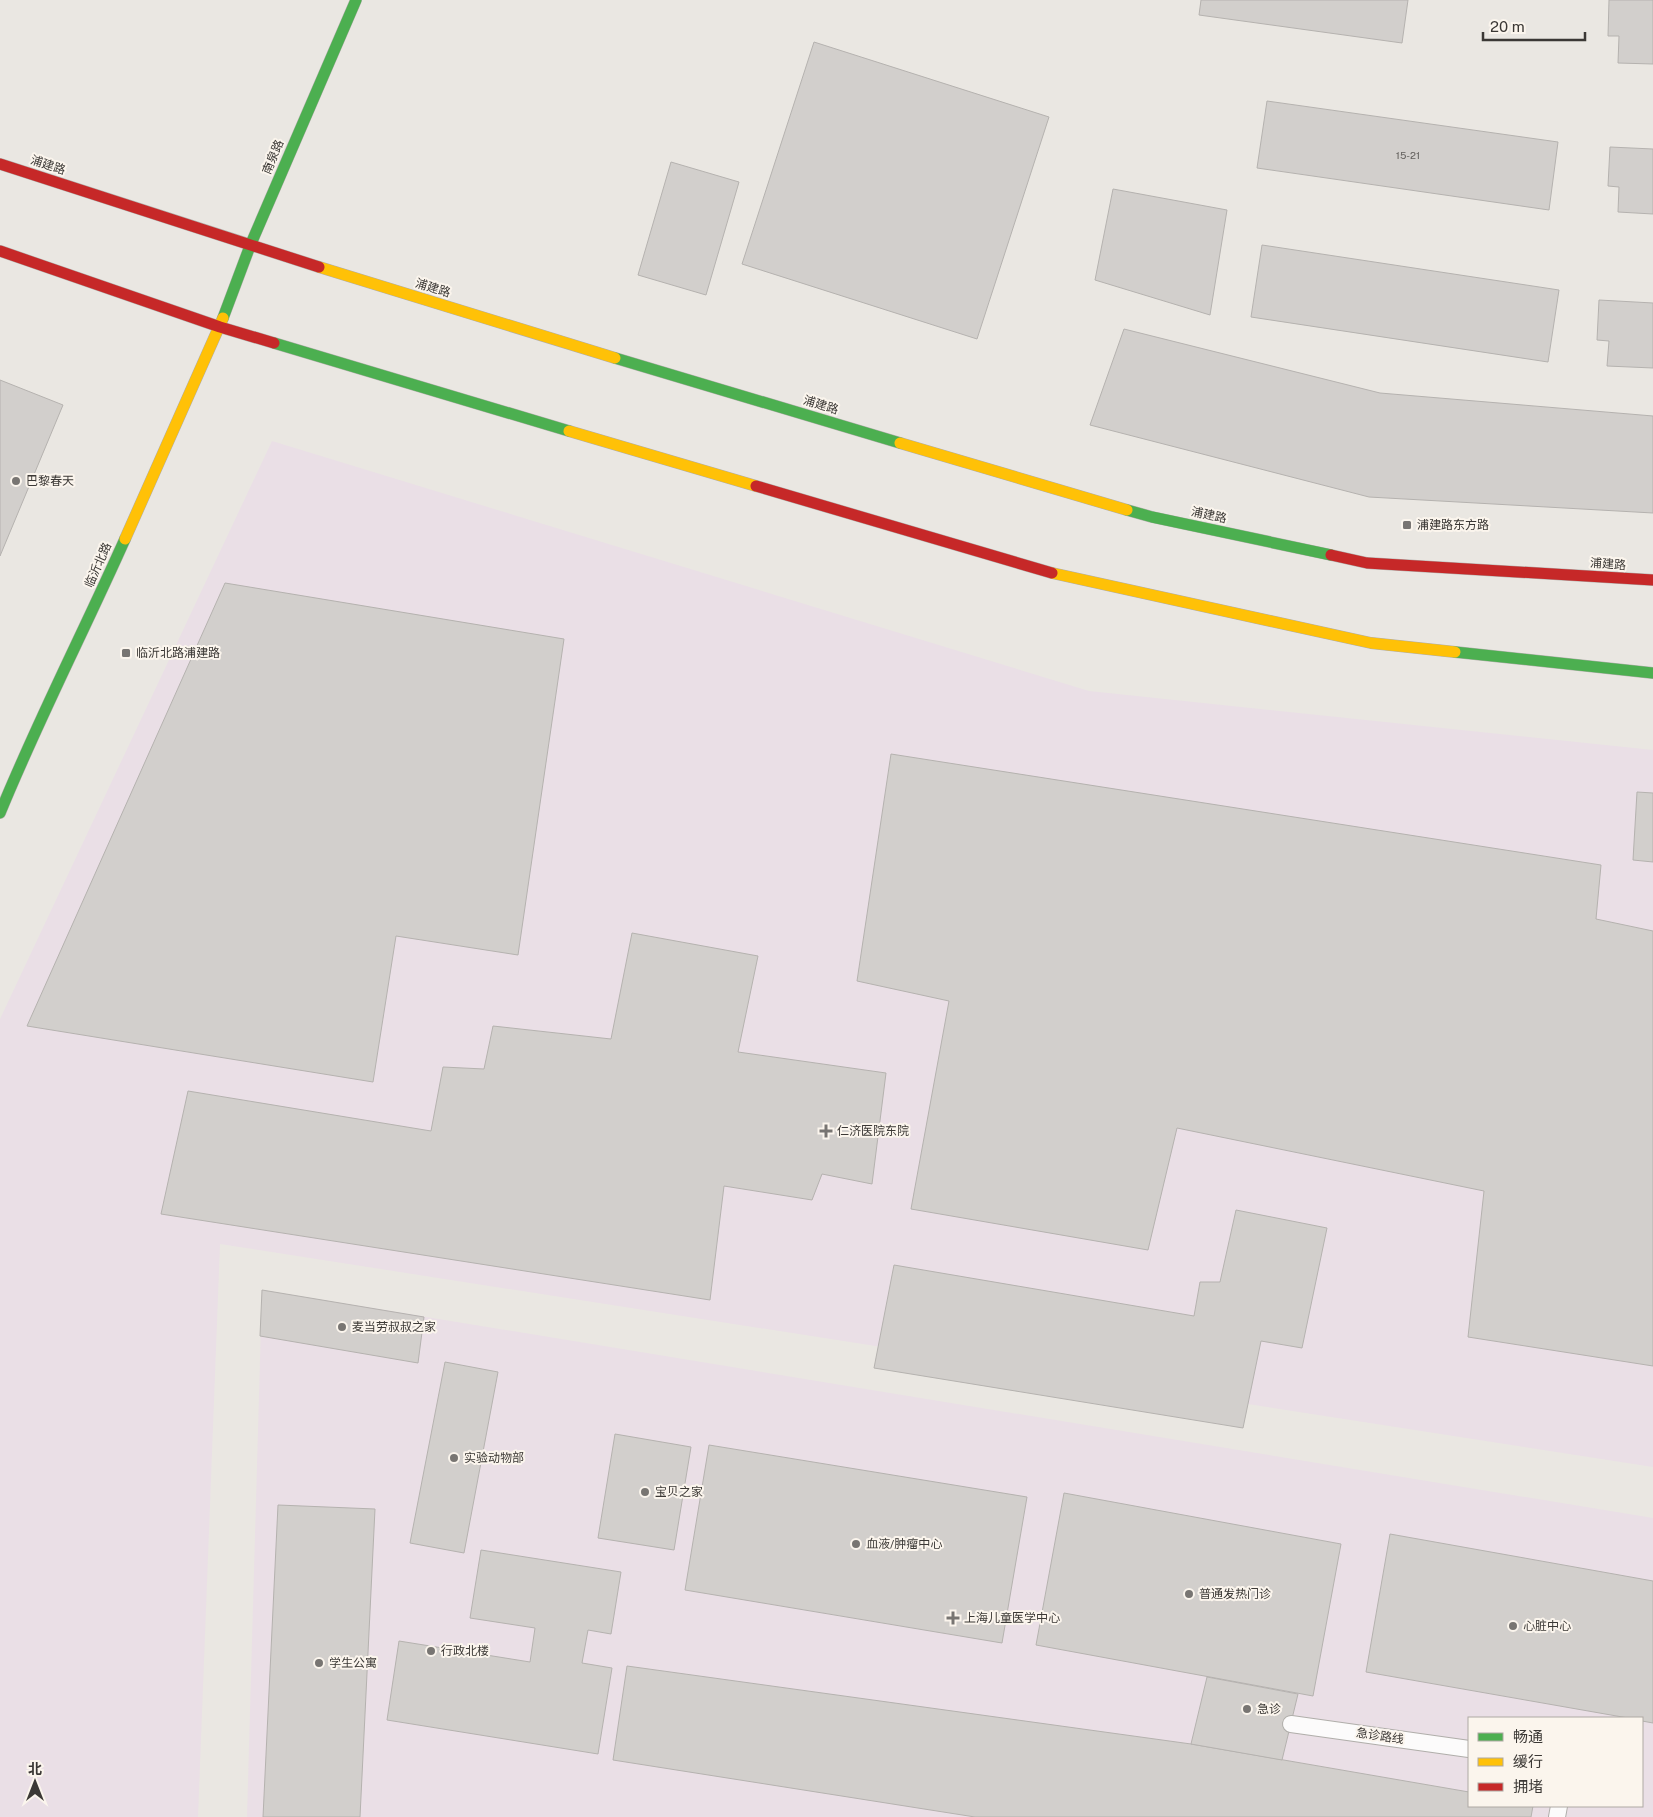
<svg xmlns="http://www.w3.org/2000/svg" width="1653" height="1817" viewBox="0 0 1653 1817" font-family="'Public Sans','Noto Sans SC',sans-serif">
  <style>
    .commercial { fill: #eadfe6; fill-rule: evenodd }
    .building { fill: #d2cfcc; stroke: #b5b2af }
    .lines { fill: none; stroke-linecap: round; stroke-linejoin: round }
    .lane-casing { stroke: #b0aeaa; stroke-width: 18 }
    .fast-casing { stroke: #b0aeaa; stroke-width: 12 }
    .slow-casing { stroke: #b0aeaa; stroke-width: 12 }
    .jam-casing { stroke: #b0aeaa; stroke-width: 12 }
    .lane { stroke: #fcfbfb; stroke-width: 16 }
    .fast { stroke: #4caf50; stroke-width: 11 }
    .slow { stroke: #ffc107; stroke-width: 11 }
    .jam { stroke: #c62828; stroke-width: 11 }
    .poi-dot { fill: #787572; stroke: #fbf5ed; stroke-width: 2 }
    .labels { text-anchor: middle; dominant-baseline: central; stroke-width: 4; stroke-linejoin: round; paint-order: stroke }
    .number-label { font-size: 10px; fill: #615e5b }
    .street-label { font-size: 12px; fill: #3b3835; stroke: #fbf5ed }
    .poi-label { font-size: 12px; fill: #3b3835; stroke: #fbf5ed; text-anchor: start }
  </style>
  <rect width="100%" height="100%" fill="#eae7e2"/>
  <g class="commercial">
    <polygon points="272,441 1089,691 1653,750 1653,1467 220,1244 198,1817 0,1817 0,1019"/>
    <path d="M262 1290 1653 1518V1817H247ZM1469 1718H1642V1806H1469Z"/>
  </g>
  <g class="building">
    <polygon points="1201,0 1408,0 1402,43 1199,15"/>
    <polygon points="1609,0 1653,0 1653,64 1618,63 1619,36 1608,36"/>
    <polygon points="814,42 1049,117 977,339 742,264"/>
    <polygon points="1267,101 1558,142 1549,210 1257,168"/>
    <polygon points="1610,147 1653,149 1653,214 1618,212 1619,187 1608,186"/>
    <polygon points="671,162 739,182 706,295 638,275"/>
    <polygon points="1113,189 1227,210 1210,315 1095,280"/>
    <polygon points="1262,245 1559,290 1548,362 1251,317"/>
    <polygon points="1599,300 1653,303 1653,368 1607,366 1609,341 1597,340"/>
    <polygon points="1124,329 1380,393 1653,416 1653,513 1369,497 1090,425"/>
    <polygon points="0,380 63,405 0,556"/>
    <polygon points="225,583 564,639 518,955 396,936 373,1082 27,1026"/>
    <polygon points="891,754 1601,865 1596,919 1653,931 1653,1366 1468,1337 1484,1191 1177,1128 1148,1250 911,1209 949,1001 857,981"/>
    <polygon points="1637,792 1653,793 1653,862 1633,860"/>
    <polygon points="632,933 758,956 738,1052 886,1073 872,1184 822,1174 812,1200 724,1186 710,1300 161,1214 188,1091 431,1131 443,1067 484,1069 493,1026 611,1039"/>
    <polygon points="1236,1210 1327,1228 1302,1348 1261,1341 1243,1428 874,1368 894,1265 1194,1316 1200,1282 1220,1282"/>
    <polygon points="262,1290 424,1317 418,1363 260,1336"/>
    <polygon points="445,1362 498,1372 464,1553 410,1543"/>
    <polygon points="615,1434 691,1447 674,1550 598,1538"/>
    <polygon points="709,1445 1027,1497 1002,1643 685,1590"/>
    <polygon points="1064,1493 1341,1544 1313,1696 1036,1645"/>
    <polygon points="278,1505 375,1509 360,1817 263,1817"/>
    <polygon points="1390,1534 1653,1581 1653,1723 1642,1721 1642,1718 1628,1718 1366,1672"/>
    <polygon points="481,1550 621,1572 611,1634 588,1630 582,1663 612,1668 598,1754 387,1720 399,1641 530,1662 535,1628 470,1618"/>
    <polygon points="627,1666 1191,1744 1469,1792 1469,1806 1533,1806 1531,1817 975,1817 613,1760"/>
    <polygon points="1207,1677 1298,1694 1282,1760 1191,1744"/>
  </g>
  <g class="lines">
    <defs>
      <g id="lane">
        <polyline points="1291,1724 1469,1749"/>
        <polyline points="1557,1817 1559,1806"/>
      </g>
      <g id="fast">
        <polyline points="223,318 250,246 356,0"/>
        <polyline points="274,343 569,431"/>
        <polyline points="615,358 900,443"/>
        <polyline points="1127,510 1152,517 1331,555"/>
        <polyline points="1455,652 1653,673"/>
        <path d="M0 813C38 720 84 631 125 539"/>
      </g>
      <g id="slow">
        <polyline points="319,267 615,358"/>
        <polyline points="569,431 756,486"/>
        <polyline points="900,443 1127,510"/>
        <polyline points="125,539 223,318"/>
        <polyline points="1052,573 1371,643 1455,652"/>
      </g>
      <g id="jam">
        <polyline points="0,164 319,267"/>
        <polyline points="0,251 220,327 274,343"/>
        <polyline points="756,486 1052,573"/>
        <polyline points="1331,555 1367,563 1653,580"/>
      </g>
    </defs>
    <use href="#lane" class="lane-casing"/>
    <use href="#fast" class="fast-casing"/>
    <use href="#slow" class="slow-casing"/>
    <use href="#jam" class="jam-casing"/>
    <use href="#lane" class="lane"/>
    <use href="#fast" class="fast"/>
    <use href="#slow" class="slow"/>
    <use href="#jam" class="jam"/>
  </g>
  <g class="poi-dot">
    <circle cx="16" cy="481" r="5"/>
    <rect x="1402" y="520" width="10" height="10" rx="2.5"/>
    <rect x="121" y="648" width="10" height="10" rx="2.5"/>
    <path d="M823.5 1123.5h5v5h5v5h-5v5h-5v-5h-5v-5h5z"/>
    <circle cx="342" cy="1327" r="5"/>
    <circle cx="454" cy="1458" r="5"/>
    <circle cx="645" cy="1492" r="5"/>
    <circle cx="856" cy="1544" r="5"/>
    <circle cx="1189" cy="1594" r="5"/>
    <path d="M950.5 1610.5h5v5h5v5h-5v5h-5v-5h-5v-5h5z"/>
    <circle cx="1513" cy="1626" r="5"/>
    <circle cx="431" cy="1651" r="5"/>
    <circle cx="319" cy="1663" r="5"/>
    <circle cx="1247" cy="1709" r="5"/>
  </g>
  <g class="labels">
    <g class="number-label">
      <text x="1408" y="155">15-21</text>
    </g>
    <g class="street-label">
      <text transform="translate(273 157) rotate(-67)">南泉路</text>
      <text transform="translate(48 165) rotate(18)">浦建路</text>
      <text transform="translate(433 288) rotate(17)">浦建路</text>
      <text transform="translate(821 405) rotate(17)">浦建路</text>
      <text transform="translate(1209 515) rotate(12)">浦建路</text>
      <text transform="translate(1608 564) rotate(4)">浦建路</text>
      <text transform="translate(98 565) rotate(-66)">临沂北路</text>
      <text transform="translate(1380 1736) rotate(8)">急诊路线</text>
    </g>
    <g class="poi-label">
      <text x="26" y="481">巴黎春天</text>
      <text x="1417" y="525">浦建路东方路</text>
      <text x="136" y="653">临沂北路浦建路</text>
      <text x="837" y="1131">仁济医院东院</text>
      <text x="352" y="1327">麦当劳叔叔之家</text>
      <text x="464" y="1458">实验动物部</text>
      <text x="655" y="1492">宝贝之家</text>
      <text x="866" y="1544">血液/肿瘤中心</text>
      <text x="1199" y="1594">普通发热门诊</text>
      <text x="964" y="1618">上海儿童医学中心</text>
      <text x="1523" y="1626">心脏中心</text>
      <text x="441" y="1651">行政北楼</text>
      <text x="329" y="1663">学生公寓</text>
      <text x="1257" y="1709">急诊</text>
    </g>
  </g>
  <rect x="1468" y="1717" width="175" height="90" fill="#fbf5ed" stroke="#aea9a3"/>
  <rect x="1478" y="1733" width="25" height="8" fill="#4caf50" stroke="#aea9a3"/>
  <text x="1513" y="1742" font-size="15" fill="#3b3835">畅通</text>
  <rect x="1478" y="1758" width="25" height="8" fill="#ffc107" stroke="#aea9a3"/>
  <text x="1513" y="1767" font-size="15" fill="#3b3835">缓行</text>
  <rect x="1478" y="1783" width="25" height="8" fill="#c62828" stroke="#aea9a3"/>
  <text x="1513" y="1792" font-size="15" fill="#3b3835">拥堵</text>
  <g transform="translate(35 1782)" stroke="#fbf5ed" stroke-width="4" paint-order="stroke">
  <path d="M0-4L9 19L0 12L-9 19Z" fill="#3b3835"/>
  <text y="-8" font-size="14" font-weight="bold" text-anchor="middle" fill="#3b3835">北</text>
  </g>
  <path d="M1483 32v8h102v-8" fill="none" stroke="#3b3835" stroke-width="2.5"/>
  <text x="1490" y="32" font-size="15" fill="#3b3835" stroke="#fbf5ed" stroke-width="4" paint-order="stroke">20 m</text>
</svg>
